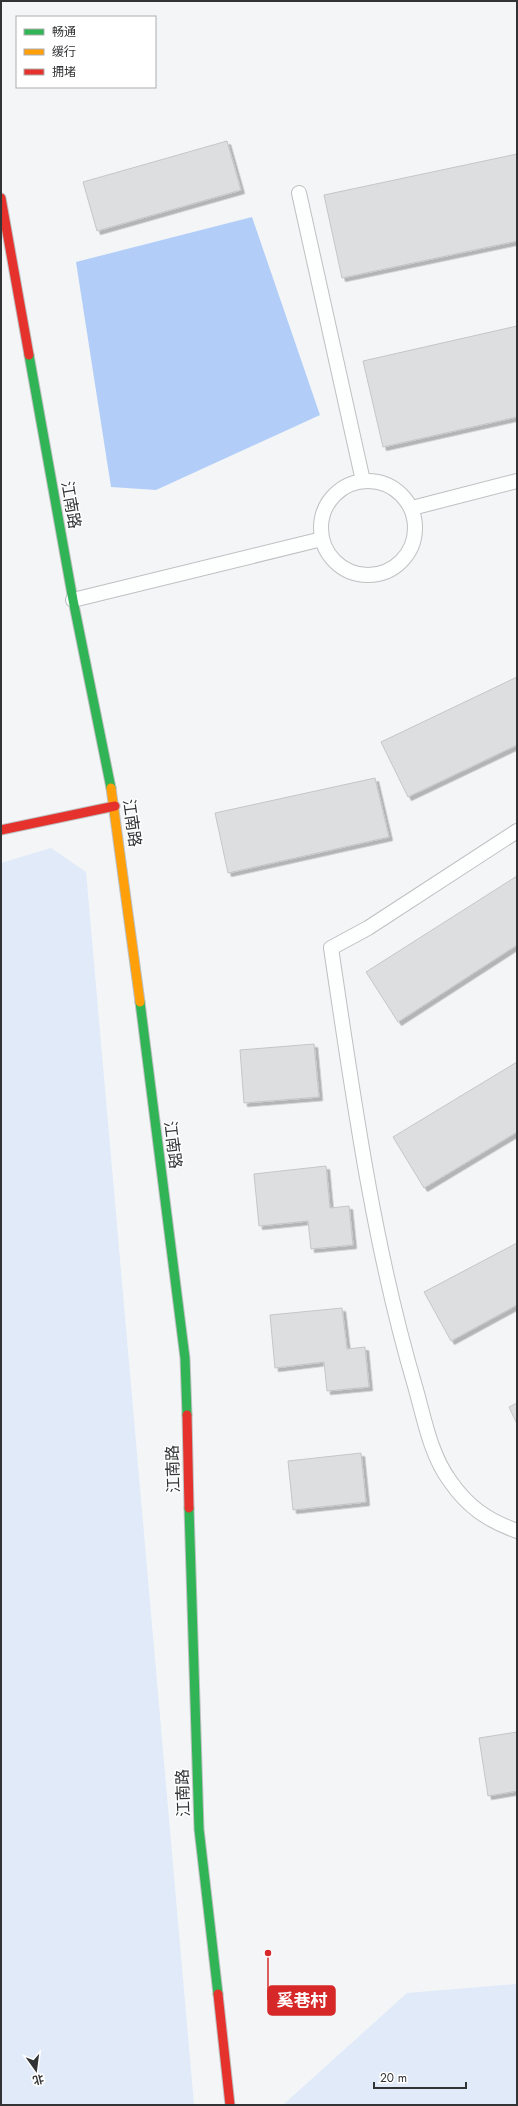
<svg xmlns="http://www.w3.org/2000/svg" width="518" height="2106" viewBox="0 0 518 2106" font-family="Jost,'Noto Sans SC',sans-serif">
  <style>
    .green { fill: #e0eaf8 }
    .water { fill: #b2cef8 }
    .building { fill: #dddee0; stroke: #c5c6c8; filter: url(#shadow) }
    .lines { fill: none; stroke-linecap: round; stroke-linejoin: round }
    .lane-casing { stroke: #bec0c1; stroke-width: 16 }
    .fast-casing { stroke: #bec0c1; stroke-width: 11 }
    .slow-casing { stroke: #bec0c1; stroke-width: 11 }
    .jam-casing { stroke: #bec0c1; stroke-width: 11 }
    .lane { stroke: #fdfefe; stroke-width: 14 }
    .fast { stroke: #30b455; stroke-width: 9 }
    .slow { stroke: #ff9f0a; stroke-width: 9 }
    .jam { stroke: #e5322d; stroke-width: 9 }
    .labels { text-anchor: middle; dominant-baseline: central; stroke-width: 3; stroke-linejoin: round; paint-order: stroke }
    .street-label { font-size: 16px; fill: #323335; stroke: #fff }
    .leader { fill: none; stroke: #d62828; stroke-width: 1.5 }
    .callout-dot { fill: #d62828; stroke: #fff; stroke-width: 1.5 }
    .callout { fill: #d62828; stroke: #d62828; stroke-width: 1.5 }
    .callout-label { font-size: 17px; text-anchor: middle; font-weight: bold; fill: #fff }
  </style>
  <defs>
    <filter id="shadow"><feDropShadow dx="3.5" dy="3.5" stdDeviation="0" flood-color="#0004"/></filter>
  </defs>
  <rect width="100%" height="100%" fill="#f3f5f7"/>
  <g class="green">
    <polygon points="51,848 86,872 194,2105 1,2105 1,863"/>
    <polygon points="517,1984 517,2105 283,2105 407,1993"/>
  </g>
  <polygon class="water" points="252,217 320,415 156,490 111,487 76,262"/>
  <g class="building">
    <polygon points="227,141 241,190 97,231 83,182"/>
    <polygon points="517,154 517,241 342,278 324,195"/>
    <polygon points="517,326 517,417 383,447 363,361"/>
    <polygon points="517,677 517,745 408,797 381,742"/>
    <polygon points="375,778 389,837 228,873 215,813"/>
    <polygon points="517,876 517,945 398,1022 366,972"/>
    <polygon points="314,1044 319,1097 244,1103 240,1050"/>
    <polygon points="517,1062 517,1132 424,1188 393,1137"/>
    <polygon points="326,1166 330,1208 349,1206 353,1245 311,1249 308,1221 259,1226 254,1174"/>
    <polygon points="517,1243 517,1305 451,1341 424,1292"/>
    <polygon points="342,1308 347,1349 365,1347 369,1387 327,1391 324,1362 275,1368 270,1315"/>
    <polygon points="517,1403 517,1424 509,1407"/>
    <polygon points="361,1453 366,1502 293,1510 288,1461"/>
    <polygon points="517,1732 517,1791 488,1796 479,1738"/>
  </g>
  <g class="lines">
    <defs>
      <g id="lane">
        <polyline points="299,193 363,481"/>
        <circle cx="368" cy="528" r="47"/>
        <polyline points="412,508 517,481"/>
        <polyline points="73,600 322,539"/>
        <path d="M517 831 368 928 331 948C353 1095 373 1244 415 1386 424 1417 430 1454 450 1481 468 1507 487 1520 517 1531"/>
      </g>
      <g id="fast">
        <polyline points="29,355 73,600 111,788"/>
        <polyline points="140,1002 185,1358 187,1415"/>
        <polyline points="189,1508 199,1829 218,1994"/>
      </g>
      <polyline id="slow" points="111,788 140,1002"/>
      <g id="jam">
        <polyline points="1,198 29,355"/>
        <polyline points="1,830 115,806"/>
        <polyline points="187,1415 189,1508"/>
        <polyline points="218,1994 230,2105"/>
      </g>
    </defs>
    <use href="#lane" class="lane-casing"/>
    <use href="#fast" class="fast-casing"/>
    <use href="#slow" class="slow-casing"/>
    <use href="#jam" class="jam-casing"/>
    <use href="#lane" class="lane"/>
    <use href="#fast" class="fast"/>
    <use href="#slow" class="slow"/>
    <use href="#jam" class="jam"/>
  </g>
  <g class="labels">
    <g class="street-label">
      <text transform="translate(71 505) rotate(80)">江南路</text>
      <text transform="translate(132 823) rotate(82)">江南路</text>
      <text transform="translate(173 1145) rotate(83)">江南路</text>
      <text transform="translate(173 1469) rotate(-92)">江南路</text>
      <text transform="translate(183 1793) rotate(-92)">江南路</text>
    </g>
  </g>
  <path class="leader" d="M268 1953L268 2000"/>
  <circle class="callout-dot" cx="268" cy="1953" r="4"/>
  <rect class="callout" x="268" y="1986" width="67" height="29" rx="4"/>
  <g class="callout-label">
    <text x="302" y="2006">奚巷村</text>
  </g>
  <rect width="518" height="2106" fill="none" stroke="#323335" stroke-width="4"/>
  <rect x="16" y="16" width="140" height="72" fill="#ffffff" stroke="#adadae"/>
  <rect x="24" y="29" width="20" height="6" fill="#30b455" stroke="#adadae"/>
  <text x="52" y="36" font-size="12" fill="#323335">畅通</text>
  <rect x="24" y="49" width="20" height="6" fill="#ff9f0a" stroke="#adadae"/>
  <text x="52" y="56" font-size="12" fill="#323335">缓行</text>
  <rect x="24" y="69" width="20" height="6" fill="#e5322d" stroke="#adadae"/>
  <text x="52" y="76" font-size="12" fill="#323335">拥堵</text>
  <g transform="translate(36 2070) rotate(166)" stroke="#ffffff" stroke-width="3" paint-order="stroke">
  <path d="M0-3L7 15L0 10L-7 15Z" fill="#323335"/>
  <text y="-6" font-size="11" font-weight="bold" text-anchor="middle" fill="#323335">北</text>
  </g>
  <path d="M374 2082v6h92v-6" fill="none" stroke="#323335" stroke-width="2"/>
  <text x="380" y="2082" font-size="12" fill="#323335" stroke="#ffffff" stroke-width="3" paint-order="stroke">20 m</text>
</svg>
